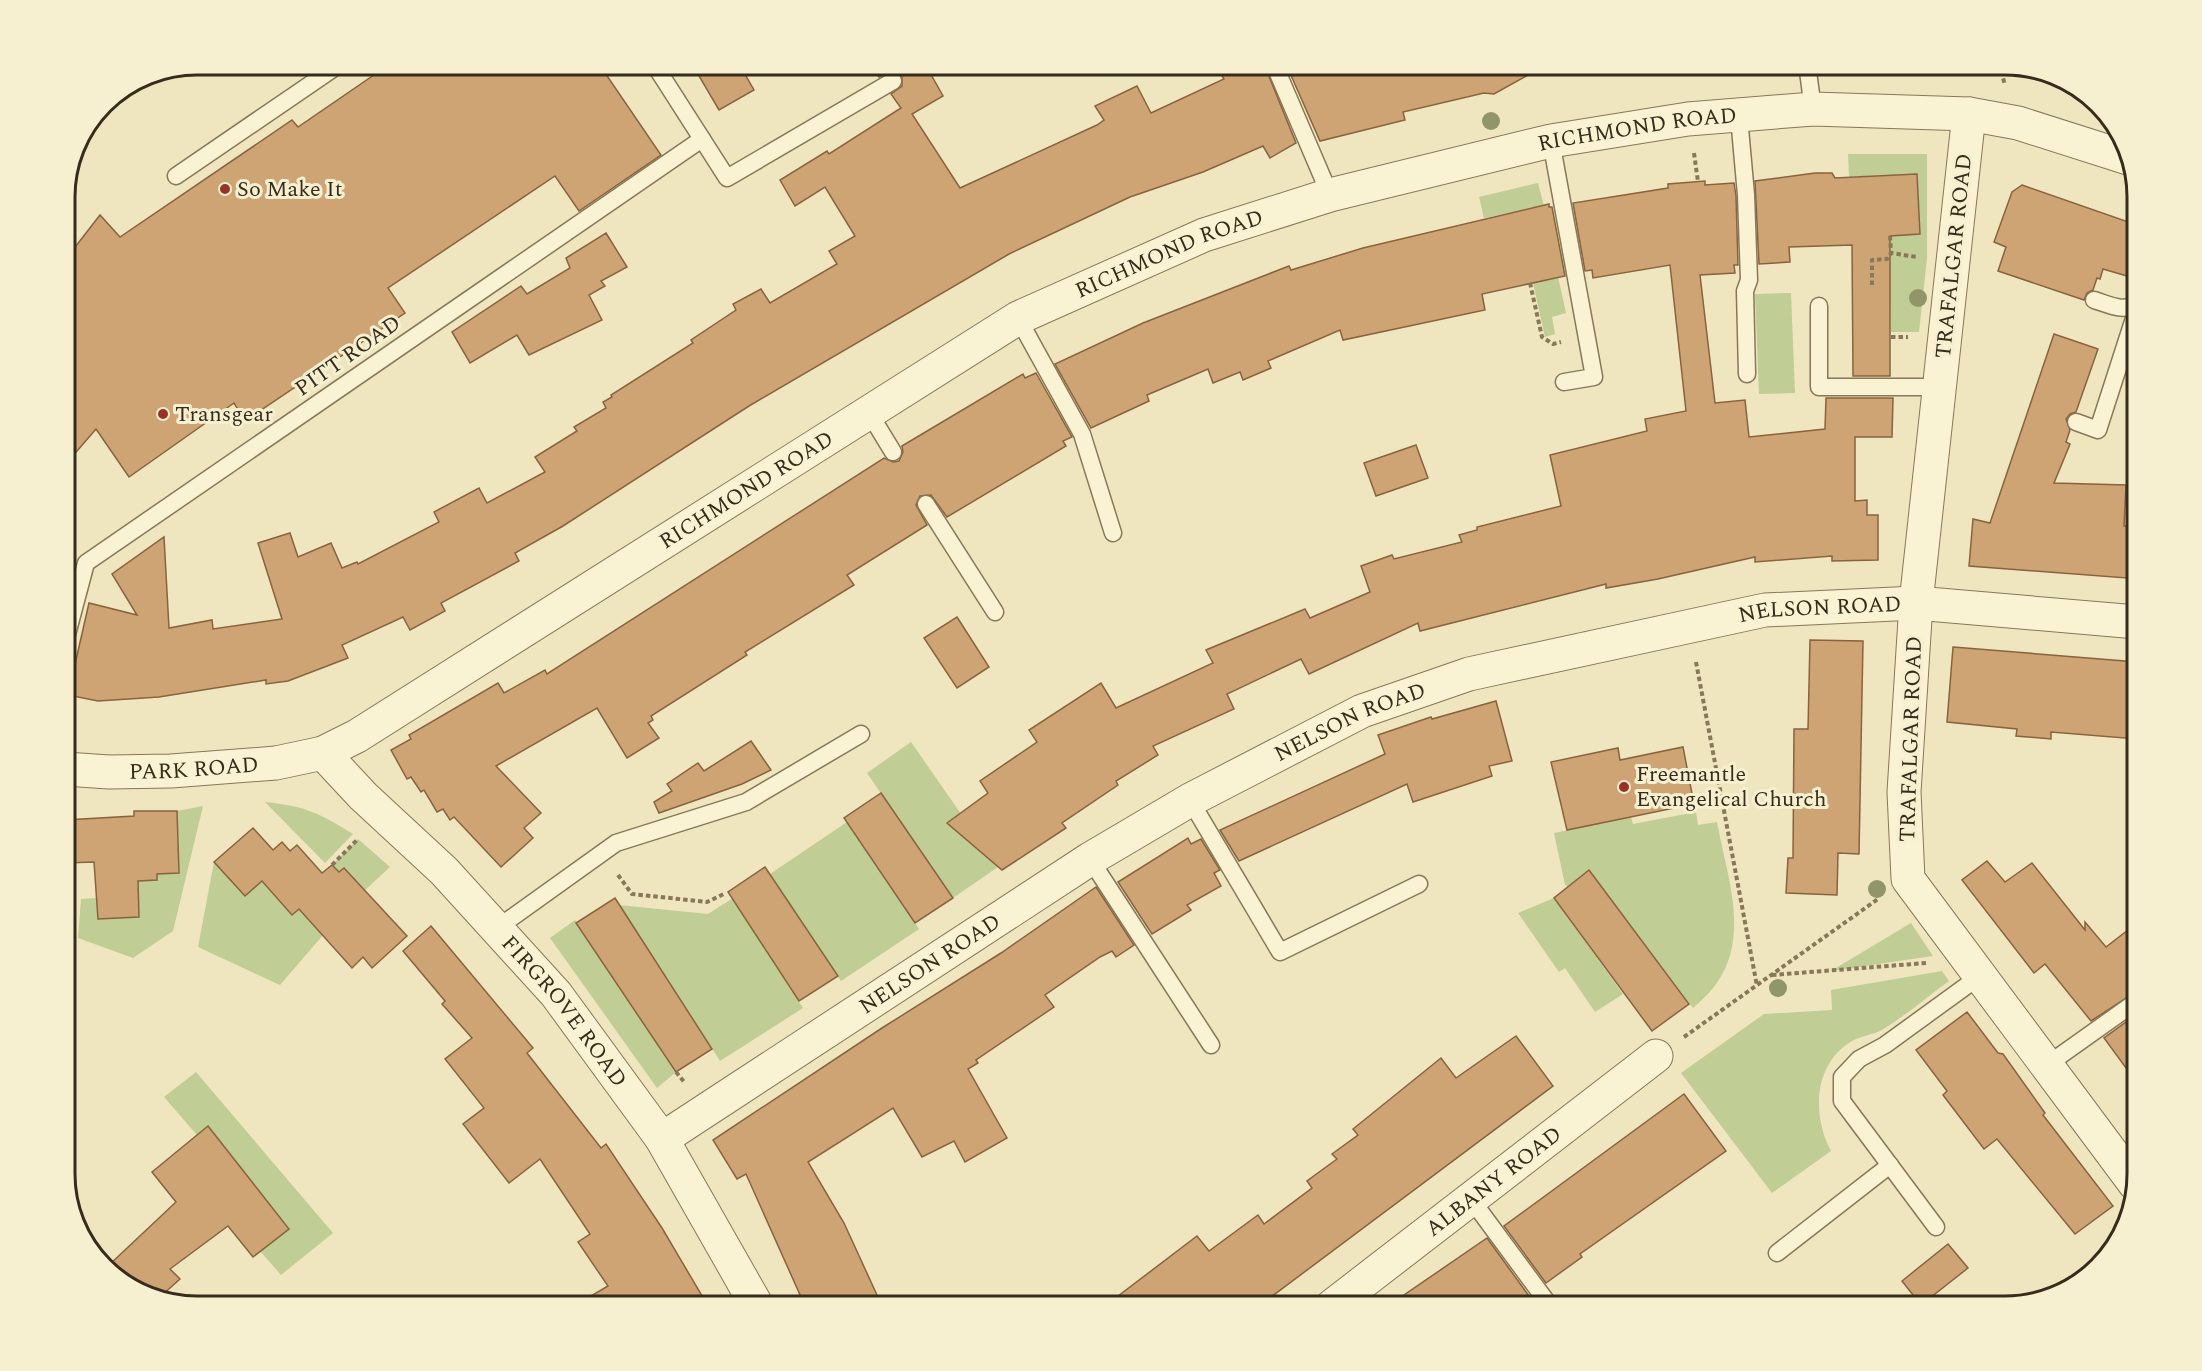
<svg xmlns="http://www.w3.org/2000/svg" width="2202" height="1371" viewBox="0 0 2202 1371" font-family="Spectral,serif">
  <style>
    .green { fill: #c0cd94 }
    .building { fill: #cea475; stroke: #88633d; stroke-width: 1.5 }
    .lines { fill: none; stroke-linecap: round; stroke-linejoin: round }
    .lane-casing { stroke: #887758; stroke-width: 19 }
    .street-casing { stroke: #887758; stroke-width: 35 }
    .path { stroke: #887758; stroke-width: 4; stroke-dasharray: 4.5 3; stroke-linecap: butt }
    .lane { stroke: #f9f2d3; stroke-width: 16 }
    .street { stroke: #f9f2d3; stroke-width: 33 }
    .tree { fill: #909669 }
    .poi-dot { fill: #983226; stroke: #f6efd0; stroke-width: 2 }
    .labels { text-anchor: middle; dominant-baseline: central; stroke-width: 6; stroke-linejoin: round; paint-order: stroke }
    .street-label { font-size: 22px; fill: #372c1c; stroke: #f6efd0 }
    .poi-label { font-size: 22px; fill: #372c1c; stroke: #f6efd0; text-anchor: start }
    .rim { fill: none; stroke: #372c1c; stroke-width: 3 }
  </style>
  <rect width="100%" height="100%" fill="#efe6c0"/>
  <g class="green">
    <polygon points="1848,154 1927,154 1927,259 1919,332 1891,332 1890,285 1872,285 1891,253 1890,236 1920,233 1917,174 1849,177"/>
    <polygon points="1538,183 1544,206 1484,218 1479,197"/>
    <polygon points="1558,277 1566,313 1552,317 1555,334 1545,337 1533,283"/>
    <polygon points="1791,293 1795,393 1759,394 1755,294"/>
    <polygon points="911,742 998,867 953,898 867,773"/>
    <path d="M265 802C305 806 319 813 353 834L325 863Z"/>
    <polygon points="203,806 173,931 133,958 78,938 81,899 97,898 98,919 139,917 138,881 157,880 157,874 179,873 177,811"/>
    <path d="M1696 812 1698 825 1717 822C1730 891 1758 956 1693 1008L1589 870 1568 886 1565 885 1554 833 1631 817 1633 824Z"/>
    <polygon points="847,822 919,929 841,981 770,874"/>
    <polygon points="358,839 390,867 364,891 344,868 339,872 332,865"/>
    <polygon points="214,862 245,896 262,881 292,915 307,902 330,927 280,985 198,947"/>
    <polygon points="733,898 803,1008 720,1061 619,905 708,914"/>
    <polygon points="1554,898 1623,994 1595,1012 1565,968 1559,972 1518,913"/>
    <polygon points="575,920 676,1072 657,1088 550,938"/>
    <polygon points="1911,923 1933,956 1831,971"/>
    <path d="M1942 971 1949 981C1927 997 1905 1016 1882 1030 1872 1035 1861 1036 1852 1041 1813 1064 1812 1116 1831 1151L1772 1193 1681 1073 1764 1014 1832 1010 1831 990Z"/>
    <polygon points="196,1072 333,1233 281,1275 260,1251 289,1229 208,1127 197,1135 164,1097"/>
  </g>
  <g class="building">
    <polygon points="390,64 599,64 661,155 579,211 555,176 388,288 405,313 245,421 234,403 129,477 96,429 65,465 65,260 100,215 120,237 292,120 298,127"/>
    <polygon points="692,64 739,64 754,90 719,110"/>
    <polygon points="871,64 925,64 943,96 912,114 960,188 1097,125 1104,120 1095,106 1137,86 1151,113 1224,79 1215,64 1264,64 1296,143 1270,158 1263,146 1203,172 1130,197 1009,254 749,406 563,526 515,553 519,561 441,603 445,611 410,630 403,617 342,645 348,658 288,681 266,684 266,680 159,697 98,701 68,695 89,603 137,615 112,574 164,537 169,628 212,620 213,629 282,619 258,543 290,533 298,557 331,543 342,568 357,562 358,564 439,522 434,512 479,488 487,503 545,472 535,457 577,431 574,427 606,408 603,402 612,397 611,395 693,343 691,340 736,310 733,304 761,289 770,303 837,264 829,251 855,236 825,187 795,206 780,180 827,151 829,154 901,108 891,94 902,86 902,75 892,71 879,77"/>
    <polygon points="1286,64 1548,64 1494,94 1484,93 1403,112 1405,120 1320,141"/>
    <polygon points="1815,173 1832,173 1835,178 1917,174 1920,234 1890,236 1890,376 1853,376 1852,245 1789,247 1790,262 1759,264 1755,181"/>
    <polygon points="1705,181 1705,185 1734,183 1736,196 1738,265 1734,265 1735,273 1700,275 1715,403 1745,400 1749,437 1825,429 1826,398 1893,398 1892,437 1855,437 1855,501 1867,500 1867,515 1878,515 1878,560 1832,561 1832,556 1755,562 1755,557 1658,579 1606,588 1606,584 1420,631 1418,623 1309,674 1301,659 1227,694 1234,709 1153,746 1158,755 1116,781 1118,785 1062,823 1066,828 1002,870 947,823 988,793 980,781 1037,742 1029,730 1101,683 1116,708 1213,663 1206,650 1305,609 1310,618 1370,592 1361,566 1392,555 1394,559 1462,542 1459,535 1477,530 1477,527 1561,506 1550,455 1647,431 1645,419 1686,411 1670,265 1593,278 1592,270 1585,271 1573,203 1668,188 1668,184"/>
    <polygon points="2022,185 2137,225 2137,279 2103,269 2100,279 2097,278 2093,290 2087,293 2084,300 1998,271 2006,247 1994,242 2012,192"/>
    <polygon points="1549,204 1549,207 1552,207 1565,276 1482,294 1485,310 1343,340 1340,330 1268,361 1271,368 1243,380 1240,372 1213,383 1208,369 1147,395 1149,401 1091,428 1055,364 1143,323 1289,266 1291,270 1363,248"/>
    <polygon points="606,233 627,267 601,281 605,286 589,295 602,320 529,355 517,335 470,363 452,332 521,286 527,294 570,268 566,258"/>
    <polygon points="2054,334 2098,349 2076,412 2070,414 2066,419 2070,430 2066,442 2070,444 2054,483 2126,485 2124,526 2130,526 2127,578 1969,566 1973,519 1990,523"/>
    <polygon points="1036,373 1072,437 1063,441 1066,446 947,517 931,495 920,496 916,505 927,525 847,575 854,585 745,652 747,655 651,716 653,720 648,723 659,738 627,758 597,708 496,766 541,813 524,828 533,838 501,867 454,817 450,820 443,809 437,812 424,790 421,792 411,777 407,779 391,750 411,739 409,735 498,683 504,693 545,670 547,674 884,458 893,462 899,461 903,452 902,446 1023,374 1025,378"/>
    <polygon points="1416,445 1428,478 1376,496 1364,463"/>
    <polygon points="957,617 989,667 957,688 924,638"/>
    <polygon points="1810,640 1863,641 1859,854 1838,853 1837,895 1786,893 1788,858 1793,858 1794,729 1808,729"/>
    <polygon points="1953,647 2137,662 2137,739 2051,732 2051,739 2016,736 2017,729 1947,722"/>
    <polygon points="1496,701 1512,761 1489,766 1492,776 1413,802 1407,784 1239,861 1220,830 1385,754 1378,735 1431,717 1432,719"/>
    <polygon points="751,741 771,770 742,784 659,813 654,802 672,791 667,784 698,763 704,771"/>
    <polygon points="1683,747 1694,804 1567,830 1551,762 1618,748 1620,760"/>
    <polygon points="881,793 953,898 915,923 844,818"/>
    <polygon points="134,811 177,811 179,873 157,874 157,880 138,881 139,917 98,919 94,862 65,863 65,820 134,816"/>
    <polygon points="253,828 273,850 282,842 290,851 297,845 322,873 332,865 339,872 344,868 407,936 372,968 363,957 352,968 299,909 292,915 262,881 245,896 214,862"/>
    <polygon points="1188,838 1191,844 1201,839 1220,870 1214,873 1221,886 1187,905 1191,910 1152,934 1118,882"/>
    <polygon points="1987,861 2005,882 2032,863 2085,930 2085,922 2106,947 2137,923 2137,991 2091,1021 2045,964 2034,973 1962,880"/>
    <polygon points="765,867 838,976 799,1001 728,892"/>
    <polygon points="1589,870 1689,1004 1652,1031 1554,898"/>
    <polygon points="1096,887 1134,945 1116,957 1112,951 1100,957 1045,995 1054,1007 976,1060 978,1063 968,1069 1007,1138 965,1162 954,1141 922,1157 893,1108 808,1162 844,1223 882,1306 805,1306 746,1174 737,1179 713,1140 882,1028 1001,953"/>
    <polygon points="615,898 712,1049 676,1072 576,923"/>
    <polygon points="431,926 533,1048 527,1053 601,1148 606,1144 662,1228 708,1306 574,1306 608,1286 578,1242 590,1234 540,1159 509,1183 463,1124 484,1108 445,1059 472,1038 442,1004 445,1001 403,951"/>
    <polygon points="1967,1012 1998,1053 2003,1054 2045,1113 2043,1115 2113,1206 2075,1234 1997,1139 1984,1149 1943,1095 1947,1091 1916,1050"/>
    <polygon points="2137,1014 2137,1083 2104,1038"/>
    <polygon points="1516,1036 1553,1086 1259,1306 1105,1306 1197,1236 1209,1251 1258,1215 1264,1224 1312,1188 1307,1181 1337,1159 1332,1154 1358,1135 1353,1129 1441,1058 1456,1078"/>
    <polygon points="1684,1094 1726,1151 1580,1254 1582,1257 1546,1283 1504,1226"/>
    <polygon points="208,1126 289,1229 253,1257 228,1226 170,1269 180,1279 160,1297 130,1289 108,1266 176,1202 152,1172"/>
    <polygon points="1487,1238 1529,1296 1514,1306 1388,1306"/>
    <polygon points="1948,1244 1968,1268 1921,1305 1902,1281"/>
  </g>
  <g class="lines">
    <defs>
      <g id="lane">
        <polyline points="654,64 727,178 893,81"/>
        <polyline points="1274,64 1330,195"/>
        <polyline points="1807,64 1813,109"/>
        <polyline points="1739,117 1746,195 1749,280 1745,291 1747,374"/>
        <polyline points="1551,141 1594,377 1564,382"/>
        <polyline points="176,176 340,64"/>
        <path d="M2094 300C2108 304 2125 314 2137 302"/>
        <polyline points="1819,306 1819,387 1939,387"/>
        <polyline points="1018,318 1082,434 1113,533"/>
        <polyline points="868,411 893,452"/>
        <polyline points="2076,422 2098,430 2137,309"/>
        <polyline points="926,504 995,612"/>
        <polyline points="65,642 86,563 702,139"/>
        <polyline points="1190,800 1280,952 1419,884"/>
        <polyline points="1090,859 1211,1045"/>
        <polyline points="496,929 616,843 746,802 861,734"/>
        <polyline points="2047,1065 2137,1001"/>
        <polyline points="1471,1199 1550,1306"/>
        <polyline points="1936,1227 1842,1101 1842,1077 1859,1059 1885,1045 1980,976"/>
        <polyline points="1777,1253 1890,1165"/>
      </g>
      <g id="street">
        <polyline points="1969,114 1916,603 1904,792 1908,879 2135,1184"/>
        <path id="s1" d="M323 753 363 796 444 871 556 994 662 1139 757 1306"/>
        <path id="s2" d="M65 769 109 772 171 771 276 763 323 753 357 736 1018 318 1204 235 1330 195 1551 141 1688 119 1813 109 1969 114 2018 123 2128 158"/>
        <path id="s3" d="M662 1139 1090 859 1190 800 1362 711 1469 674 1765 610 1916 603 2137 622"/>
        <path id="s4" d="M1332 1306 1656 1056"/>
      </g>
    </defs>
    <use href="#lane" class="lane-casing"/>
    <use href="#street" class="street-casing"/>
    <g class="path">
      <polyline points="1754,64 1756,78"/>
      <polyline points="1999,64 2005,85"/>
      <polyline points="1694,153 1698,182"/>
      <polyline points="1890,236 1891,253 1917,257"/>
      <polyline points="1530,283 1542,337 1553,344 1561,342"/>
      <polyline points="1872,285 1872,260 1887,259 1891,253"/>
      <polyline points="1891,337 1908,337"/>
      <polyline points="1696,662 1757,986"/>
      <polyline points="332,865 357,840"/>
      <polyline points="618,875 632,894 707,902 726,893"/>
      <polyline points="1772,975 1926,963"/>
      <polyline points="1684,1037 1878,899"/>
      <polyline points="676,1072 685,1083"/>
    </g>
    <use href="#lane" class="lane"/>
    <use href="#street" class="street"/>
  </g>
  <g class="tree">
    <circle cx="1491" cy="121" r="9"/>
    <circle cx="1918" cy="298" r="9"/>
    <circle cx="1877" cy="889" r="9"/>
    <circle cx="1778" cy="988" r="9"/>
  </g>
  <g class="poi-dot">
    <circle cx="225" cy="189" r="6"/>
    <circle cx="163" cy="414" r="6"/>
    <circle cx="1624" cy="787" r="6"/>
  </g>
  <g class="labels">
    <g class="street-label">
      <text stroke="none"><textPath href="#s2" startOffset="1730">RICHMOND ROAD</textPath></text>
      <text stroke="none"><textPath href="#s2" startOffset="1244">RICHMOND ROAD</textPath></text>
      <text transform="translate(1954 256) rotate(-84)">TRAFALGAR ROAD</text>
      <text transform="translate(348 356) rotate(-35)">PITT ROAD</text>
      <text stroke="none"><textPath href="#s2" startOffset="758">RICHMOND ROAD</textPath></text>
      <text stroke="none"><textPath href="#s3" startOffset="1292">NELSON ROAD</textPath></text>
      <text stroke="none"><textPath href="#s3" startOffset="806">NELSON ROAD</textPath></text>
      <text transform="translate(1911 739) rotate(-88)">TRAFALGAR ROAD</text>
      <text stroke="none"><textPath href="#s2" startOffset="129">PARK ROAD</textPath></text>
      <text stroke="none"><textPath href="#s3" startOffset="320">NELSON ROAD</textPath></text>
      <text stroke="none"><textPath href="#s1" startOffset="354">FIRGROVE ROAD</textPath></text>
      <text stroke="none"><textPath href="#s4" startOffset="204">ALBANY ROAD</textPath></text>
    </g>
    <g class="poi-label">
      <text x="237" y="189">So Make It</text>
      <text x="175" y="414">Transgear</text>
      <text x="1636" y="774">Freemantle<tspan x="1636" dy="25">Evangelical Church</tspan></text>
    </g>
  </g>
  <path d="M0 0H2202V1371H0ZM197 75H2005A122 122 0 0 1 2127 197V1174A122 122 0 0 1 2005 1296H197A122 122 0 0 1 75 1174V197A122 122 0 0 1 197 75Z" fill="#f6efd0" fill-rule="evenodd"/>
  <path class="rim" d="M197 75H2005A122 122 0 0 1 2127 197V1174A122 122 0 0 1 2005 1296H197A122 122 0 0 1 75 1174V197A122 122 0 0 1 197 75Z"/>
</svg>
